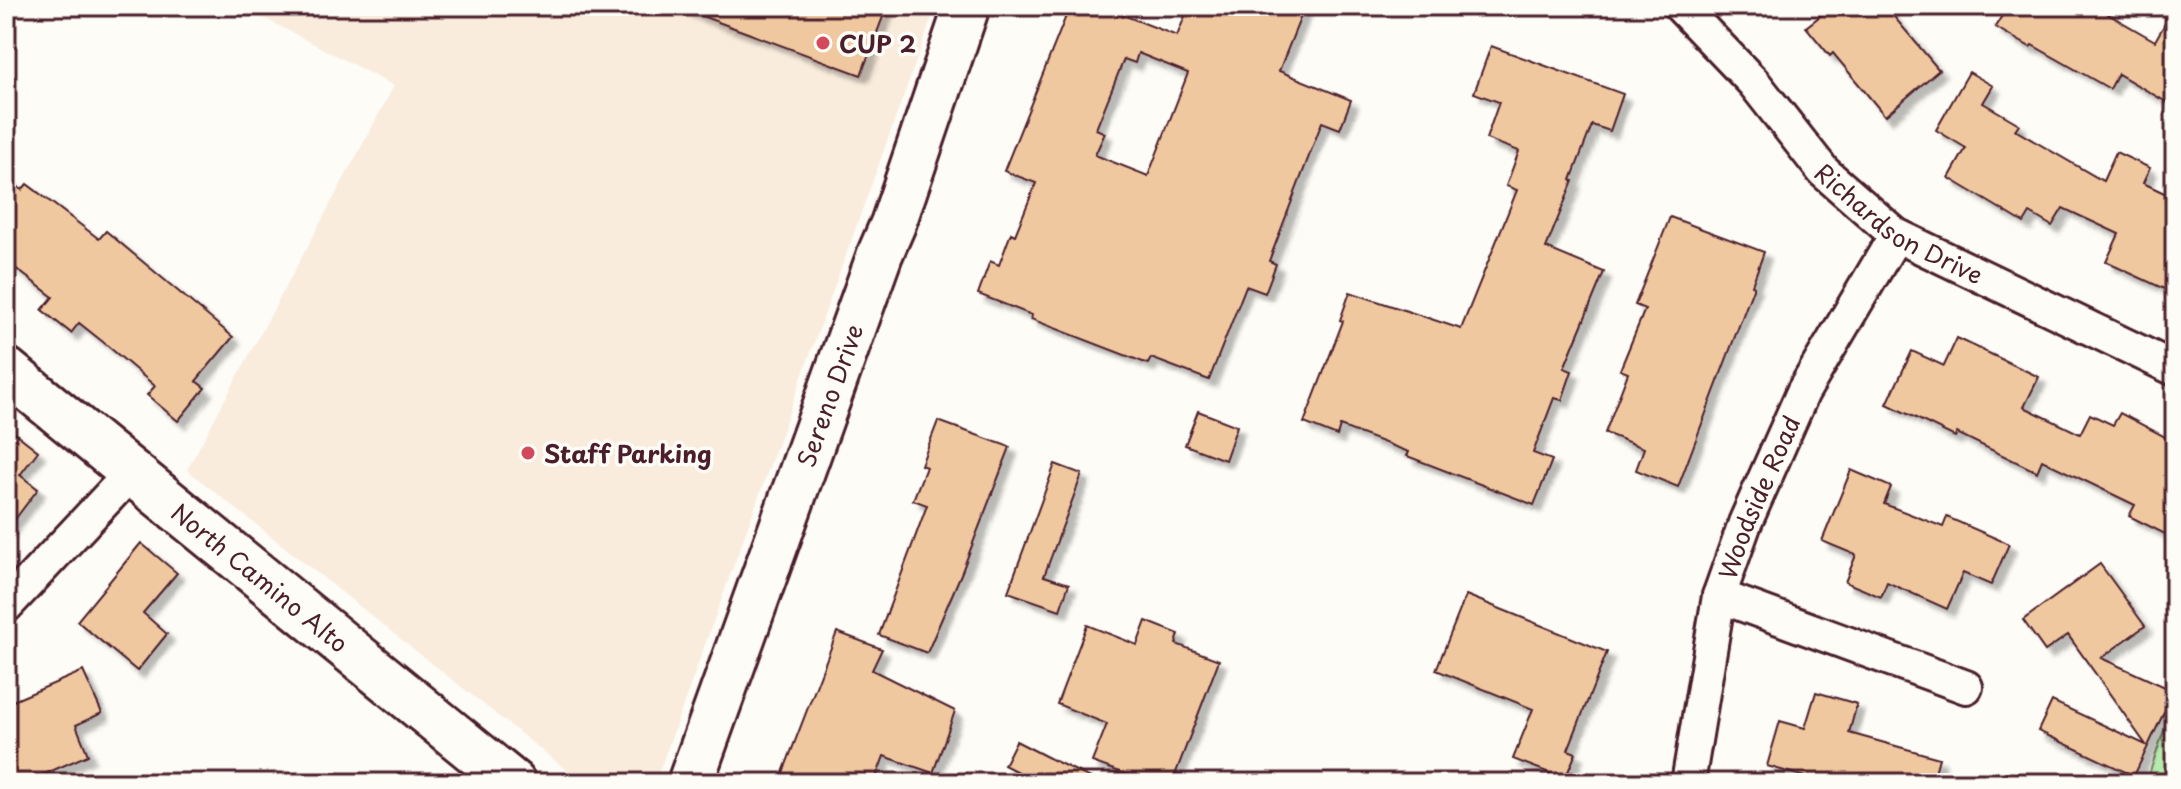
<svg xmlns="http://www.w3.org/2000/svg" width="2181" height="789" viewBox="0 0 2181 789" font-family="'Playpen Sans',sans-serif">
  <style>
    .built { fill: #f9ecdd }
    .grass { fill: url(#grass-tufts); stroke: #80856c; stroke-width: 2 }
    .building { fill: #f0c8a0; stroke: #4a1f2b; stroke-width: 2; fill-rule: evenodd; filter: url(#shadow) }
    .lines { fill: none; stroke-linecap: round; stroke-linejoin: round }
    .street-casing { stroke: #4a1f2b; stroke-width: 38 }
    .secondary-casing { stroke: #4a1f2b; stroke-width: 50 }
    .street { stroke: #fdfcf7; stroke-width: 32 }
    .secondary { stroke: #fdfcf7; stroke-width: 44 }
    .poi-dot { fill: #d1495b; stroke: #fdfcf7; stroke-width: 3 }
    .labels { text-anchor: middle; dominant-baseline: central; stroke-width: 7; stroke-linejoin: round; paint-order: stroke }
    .poi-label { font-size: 24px; font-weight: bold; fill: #4a1f2b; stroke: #fdfcf7; text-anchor: start }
    .street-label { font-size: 24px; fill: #4a1f2b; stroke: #fdfcf7 }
  </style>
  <defs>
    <pattern id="grass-tufts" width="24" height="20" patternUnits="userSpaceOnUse" patternTransform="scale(2)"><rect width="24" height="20" fill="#b5ebad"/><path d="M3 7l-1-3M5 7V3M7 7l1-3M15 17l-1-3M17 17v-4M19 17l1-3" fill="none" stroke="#9dc995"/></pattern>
    <filter id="shadow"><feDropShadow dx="7" dy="7" stdDeviation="2" flood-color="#0004"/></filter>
  </defs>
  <rect width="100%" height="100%" fill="#fdfcf7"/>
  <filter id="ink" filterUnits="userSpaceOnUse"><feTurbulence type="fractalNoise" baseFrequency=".0125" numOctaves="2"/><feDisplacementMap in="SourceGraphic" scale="16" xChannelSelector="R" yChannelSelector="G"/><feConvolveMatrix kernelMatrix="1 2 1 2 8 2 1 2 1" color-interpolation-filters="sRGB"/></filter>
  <g filter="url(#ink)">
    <polygon class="built" points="241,6 936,6 655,783 583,783 187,470 394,86"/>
    <polygon class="grass" points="2175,698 2175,783 2146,783"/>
    <g class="building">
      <polygon points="683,6 887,6 861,75 683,9"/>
      <path d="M1070 6H1100L1177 36 1189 6H1305L1279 71 1351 100 1340 129 1322 122 1269 261 1276 264 1265 293 1246 286 1209 380 1151 358 1148 364 1031 319 1032 315 978 294 990 261 999 265 1011 233 1015 235 1036 183 1004 171ZM1138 53 1188 73 1148 176 1095 155 1105 133 1096 129 1124 59 1135 63Z"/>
      <polygon points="1833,6 1885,6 1939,70 1885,116 1833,53 1830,56 1806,27"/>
      <polygon points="2008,6 2112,6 2108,14 2155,41 2175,6 2175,107 2118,74 2110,89 2032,45 2030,47 1995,27"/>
      <polygon points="1491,46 1623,94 1610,131 1592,125 1571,180 1573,181 1546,248 1604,272 1564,368 1572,371 1562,400 1554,398 1533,453 1552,460 1534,505 1407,456 1409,452 1340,426 1337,436 1304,423 1343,321 1340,320 1350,292 1461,329 1517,190 1506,186 1519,151 1486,139 1499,102 1474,93"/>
      <polygon points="1969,72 1993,86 1983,103 2019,124 2015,130 2103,181 2116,152 2150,168 2143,183 2175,198 2175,294 2106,262 2119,234 2063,208 2052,226 2030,213 2024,223 1949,178 1966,148 1936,130"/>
      <polygon points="6,177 22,190 27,184 99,239 106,231 233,337 196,381 205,388 178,421 147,395 155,386 103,342 79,323 71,333 42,310 53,297 6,261"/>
      <polygon points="1670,217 1764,252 1752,285 1754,286 1678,487 1636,470 1644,448 1605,433 1628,373 1620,370 1645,309 1635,305"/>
      <polygon points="1957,338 2039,377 2024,407 2080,434 2090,414 2113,425 2120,413 2175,442 2175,539 2129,516 2135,505 2042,460 2037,472 1957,433 1955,437 1887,404 1912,351 1944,366"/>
      <polygon points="1198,411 1237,426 1225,460 1185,445"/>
      <polygon points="938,421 1010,447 961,574 927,653 879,635 927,505 913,500 926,467 921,465"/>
      <polygon points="6,426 38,451 20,475 38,489 6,531"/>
      <polygon points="1055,464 1082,474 1044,576 1069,584 1060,610 1008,592"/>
      <polygon points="1851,470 1891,487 1884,504 1943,527 1947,517 2009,544 1991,585 1963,573 1947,609 1887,582 1881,597 1845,582 1856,555 1822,541"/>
      <polygon points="141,543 177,573 143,613 167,634 137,671 77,621"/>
      <polygon points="2100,564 2145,626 2101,658 2174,691 2134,776 2038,731 2052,701 2146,745 2068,635 2045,651 2023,620"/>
      <polygon points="1466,595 1607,652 1568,750 1576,753 1565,779 1513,759 1533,709 1436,670"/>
      <polygon points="1146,621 1179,634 1176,644 1219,660 1172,783 1150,783 1092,762 1107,724 1057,704 1087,625 1137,645"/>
      <polygon points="837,632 882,649 872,670 955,711 933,773 884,756 874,783 779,783"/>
      <polygon points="83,671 102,713 76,725 88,755 24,783 6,783 6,704"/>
      <polygon points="1816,692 1857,704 1849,733 1939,758 1932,783 1827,783 1767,766 1780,721 1805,728"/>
      <polygon points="1016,741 1051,759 1101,783 1039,783 1004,765"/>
    </g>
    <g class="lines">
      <defs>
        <g id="street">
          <path id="s1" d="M1680 6 1754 83 1824 172 1896 235 2175 369"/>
          <polyline points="1719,596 1966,687"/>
          <polyline points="6,606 132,472"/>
          <path id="s2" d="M1688 783 1719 596 1745 523 1803 392 1896 235"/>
        </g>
        <g id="secondary">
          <path id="s3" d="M6 370 513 783"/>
          <path id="s4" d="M690 783 880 254 893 224 967 6"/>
        </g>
      </defs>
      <use href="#street" class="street-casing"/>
      <use href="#secondary" class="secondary-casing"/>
      <use href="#street" class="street"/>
      <use href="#secondary" class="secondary"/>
    </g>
  </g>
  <g class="poi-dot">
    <circle cx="823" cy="43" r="8"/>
    <circle cx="528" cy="453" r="8"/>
  </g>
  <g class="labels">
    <g class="poi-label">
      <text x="839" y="43">CUP 2</text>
      <text x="544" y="453">Staff Parking</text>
    </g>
    <g class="street-label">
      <text stroke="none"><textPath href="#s1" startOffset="312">Richardson Drive</textPath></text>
      <text stroke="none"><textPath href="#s4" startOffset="412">Sereno Drive</textPath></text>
      <text stroke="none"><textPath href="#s2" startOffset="296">Woodside Road</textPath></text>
      <text stroke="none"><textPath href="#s3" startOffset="328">North Camino Alto</textPath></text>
    </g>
  </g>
  <rect width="2181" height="789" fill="none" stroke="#fdfcf7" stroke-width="32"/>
  <rect x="16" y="16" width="2149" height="757" fill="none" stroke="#4a1f2b" stroke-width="3" filter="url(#ink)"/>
</svg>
